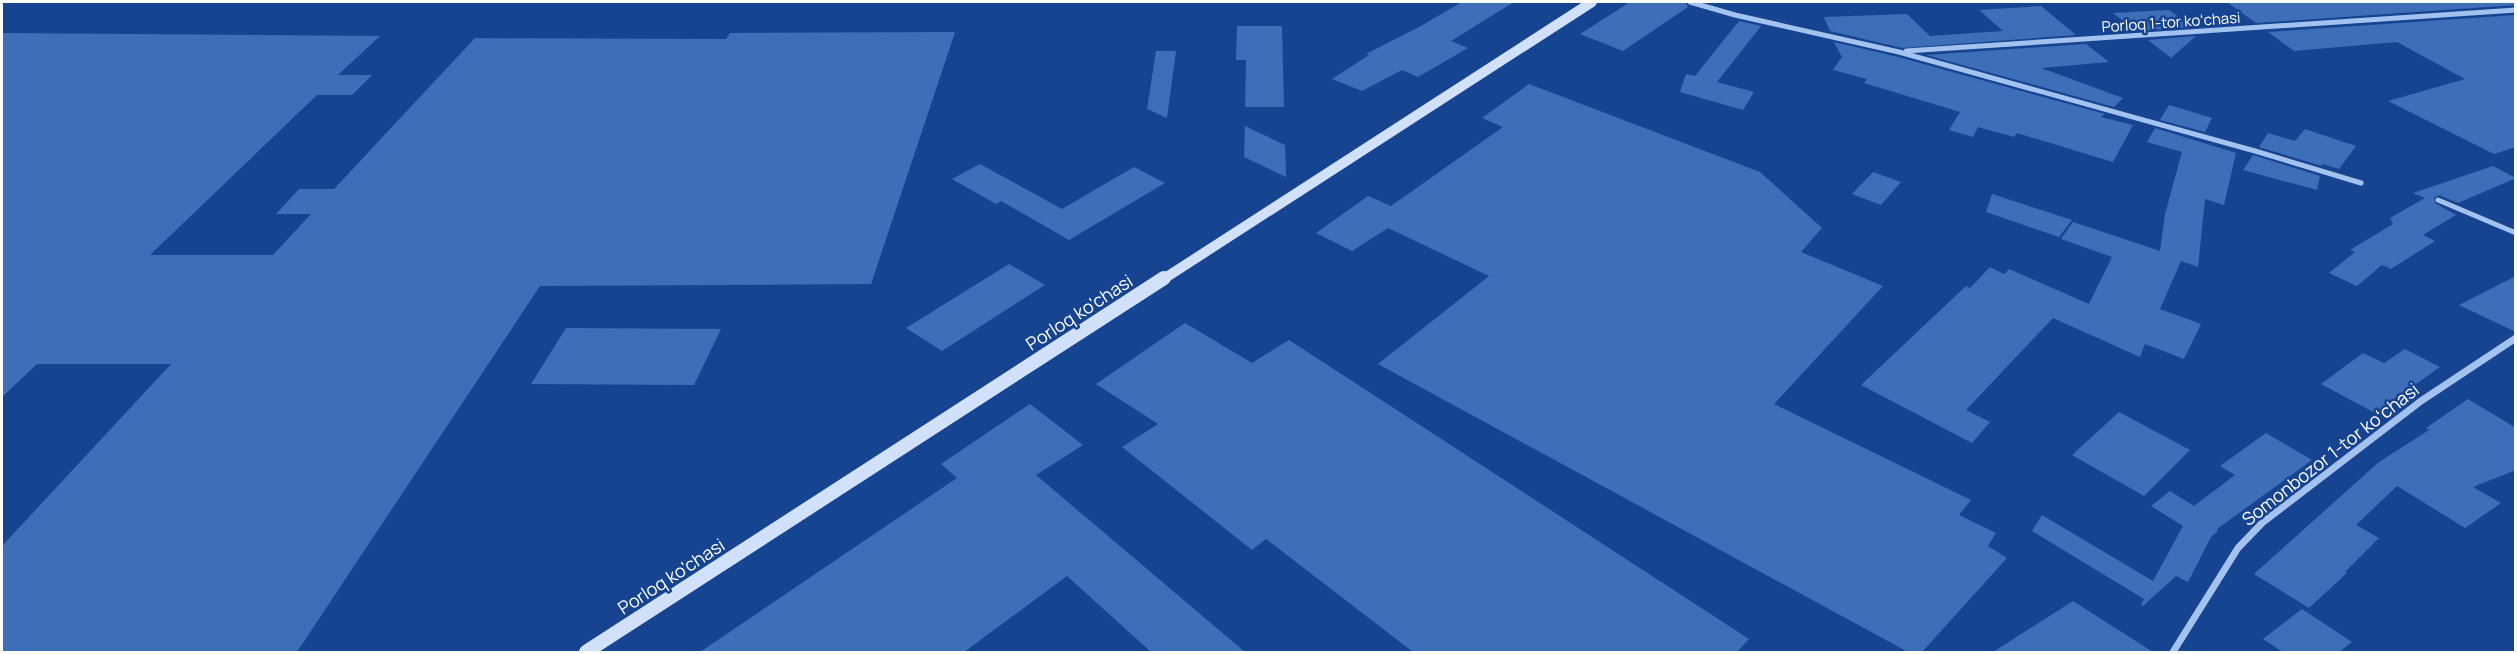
<svg xmlns="http://www.w3.org/2000/svg" width="2517" height="654" viewBox="0 0 2517 654" font-family="Manrope,sans-serif">
  <rect width="100%" height="100%" fill="#164491"/>
  <path fill="#3f6eb9" d="M1462,2H1514L1451,41L1468,48L1418,77L1402,70L1362,91L1332,79L1369,55L1366,54L1419,27Z
    M1630,2H1685L1688,7L1623,51L1580,34Z
    M2227,2H2516V5L2256,23Z
    M2041,6L2076,35L1902,48L1830,31L1824,17L1907,14L1930,36L2003,31L1979,10Z
    M2169,10L2193,27L2136,31L2113,13Z
    M2516,15V147L2494,154L2388,101L2465,79L2397,42L2294,51L2268,32Z
    M1739,21L1761,26L1717,82L1754,92L1743,110L1680,92L1686,74L1695,76Z
    M1237,26H1282L1284,107H1245L1246,60H1236Z
    M955,32L871,284L540,286L297,652H2V546L171,364H37L2,397V33L380,36L338,75H372L352,95H317L150,255H273L311,214H276L299,189H334L475,38L726,39L730,33Z
    M2196,36L2171,58L2148,40Z
    M1834,42L1898,57L2105,114L2101,117L2133,125L2113,162L2017,133L2014,137L1978,127L1973,137L1949,130L1960,112L1864,83L1867,79L1833,70L1842,57Z
    M2086,44L2109,62L2041,68L2123,98L2114,107L1926,55Z
    M1156,51H1176L1167,118L1147,109Z
    M1529,84L1760,172L1822,228L1801,252L1883,286L1774,404L1971,500L1959,515L1996,533L1988,546L2007,558L1922,652H1908L1378,364L1489,276L1388,228L1352,251L1316,233L1368,196L1391,206L1503,127L1482,118Z
    M2169,105L2212,118L2205,132L2160,120Z
    M1245,126L1285,145L1286,177L1244,157Z
    M2155,128L2236,153L2224,205L2205,199L2198,267L2181,261L2160,309L2201,324L2184,359L2145,344L2140,357L2053,318L1966,410L1990,422L1972,443L1861,385L1966,286L1970,288L1990,267L2004,274L2009,269L2089,304L2112,257L2061,239L2073,222L2160,251L2165,214L2182,152L2147,142Z
    M2305,129L2356,146L2339,169L2323,164L2322,166L2259,147L2268,133L2295,141Z
    M2253,155L2320,176L2317,190L2243,170Z
    M980,164L1062,209L1134,167L1165,183L1069,240L1001,201L996,204L952,179Z
    M2493,166L2516,178L2458,203L2439,195L2434,198L2435,203L2456,215L2423,235L2435,241L2391,269L2382,265L2357,286L2329,273L2355,252L2350,250L2393,224L2390,218L2425,198L2413,193Z
    M1873,172L1901,182L1881,205L1852,194Z
    M1992,194L2072,220L2059,237L1986,212Z
    M1009,264L1045,285L942,351L906,328Z
    M2516,276V332L2459,305Z
    M1185,323L1252,363L1289,340L1749,639L1737,652H1413L1266,539L1252,550L1122,447L1158,424L1096,384Z
    M566,328L721,329L694,385L531,384Z
    M2405,349L2440,367L2375,413L2321,384L2363,353L2384,363Z
    M2468,399L2516,428V470L2473,487L2501,503L2465,528L2397,486L2356,525L2379,538L2345,572L2347,573L2309,608L2254,574L2379,462L2429,430L2426,428Z
    M1030,404L1083,445L1036,475L1245,652H1151L1067,576L964,652H700L957,478L941,464Z
    M2119,412L2190,450L2144,496L2072,455Z
    M2266,433L2312,460L2217,529L2218,531L2211,537L2188,582L2176,576L2143,606L2141,605L2144,599L2032,531L2042,515L2153,581L2183,526L2151,506L2170,491L2194,506L2235,475L2220,466Z
    M2073,601L2153,652H1993Z
    M2302,609L2352,642L2339,652H2283L2263,639Z"/>
  <g fill="none" stroke-linecap="round" stroke-linejoin="round">
    <path stroke="#a4c2f0" stroke-width="5" d="M1690,2L1735,15L1899,52L2255,151L2361,183
      M1906,51L2516,10
      M2438,200L2516,233"/>
    <path stroke="#a4c2f0" stroke-width="7" d="M2173,652L2238,548L2262,523L2421,401L2516,338"/>
    <path stroke="#d2e1fb" stroke-width="10" d="M1162,280L1592,2"/>
    <path stroke="#d2e1fb" stroke-width="14" d="M586,652L1164,278"/>
  </g>
  <g text-anchor="middle" dominant-baseline="central" stroke-width="5" stroke-linejoin="round" paint-order="stroke">
    <g font-size="15" fill="#fff" stroke="#164491">
      <text transform="translate(2171 22) rotate(-4)">Porloq 1-tor koʻchasi</text>
    </g>
    <g font-size="18" fill="#fff" stroke="#164491">
      <text transform="translate(1079 312) rotate(-33)">Porloq ko'chasi</text>
      <text transform="translate(2330 454) rotate(-38)">Somonbozor 1-tor koʻchasi</text>
      <text transform="translate(671 576) rotate(-33)">Porloq ko'chasi</text>
    </g>
  </g>
  <rect width="2517" height="654" fill="none" stroke="#ffffff" stroke-width="6"/>
</svg>
